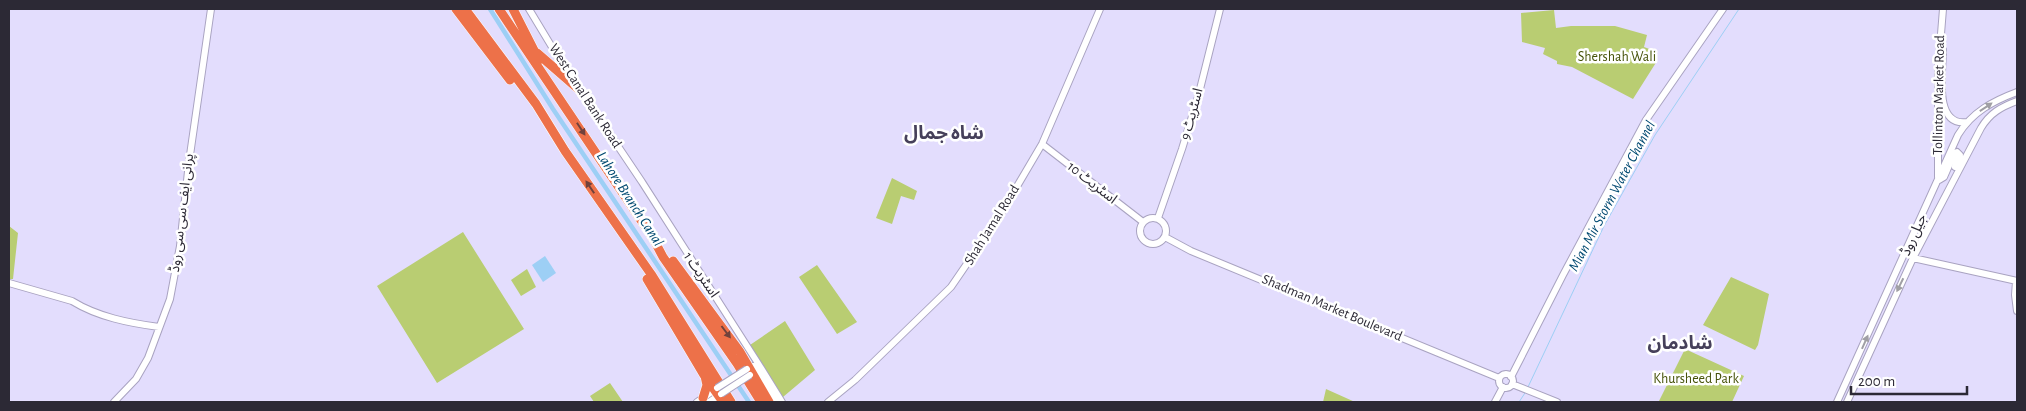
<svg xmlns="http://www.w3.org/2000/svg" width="2026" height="411" viewBox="0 0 2026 411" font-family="'Alegreya Sans','Noto Sans Arabic',sans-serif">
  <rect width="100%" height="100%" fill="#e3ddfd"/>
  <path fill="#b9cd72" d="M1554,10L1556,28L1571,26H1615L1647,35L1644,47L1655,51L1652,60L1657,61L1633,99L1572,67L1557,64V61L1543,54L1545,48L1522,42L1521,13Z
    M892,178L917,191L914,200L901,196L892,224L876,218Z
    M9,226L18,233L13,279H9Z
    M463,232L524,329L437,383L377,286Z
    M817,265L857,322L837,334L799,277Z
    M527,269L536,287L521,296L511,280Z
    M1731,277L1769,294L1758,345L1755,350L1703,325Z
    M785,321L815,370L783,397L750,345Z
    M1685,349L1744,376L1732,402H1663L1659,401Z
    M610,383L623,402H594L590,396Z
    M1326,389L1355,402H1323Z"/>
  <path fill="#9dcff5" d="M545,256L556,273L543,282L532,265Z"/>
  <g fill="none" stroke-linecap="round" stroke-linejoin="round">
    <path stroke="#9dcff5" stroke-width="1" d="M1528,387L1604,226L1655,135L1739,9
      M1519,402L1525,393"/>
    <path stroke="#9dcff5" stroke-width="4.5" d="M490,9L553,109L749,402"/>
    <defs>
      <path id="secondary" d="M529,9L558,57L642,182L761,368
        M1943,50C1943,71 1933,127 1967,122
        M1042,144L1143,222
        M1938,177V71L1943,9
        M1939,180L1944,177L1954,154L1957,152L1960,155L1955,167
        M1140 231a13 13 0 1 1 26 0a13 13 0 1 1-26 0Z
        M1158,218L1182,149L1198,97L1220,9
        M1165,237L1191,251L1499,378
        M1913,258L2017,281
        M2016,281L2015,295L2017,311
        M9,283L72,301C98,317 129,323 159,327
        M747,369L753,366L761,368L782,402
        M750,374L756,372L759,373L777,402
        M1499 381a7 7 0 1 1 14 0a7 7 0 1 1-14 0Z
        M1511,377L1563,275L1646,120L1723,9
        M1512,384L1557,402
        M114,402L136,379L148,358L170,299L180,246L189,162L211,9
        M697,402L716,389
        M709,402L721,394
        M828,402L855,380L951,287L999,217L1042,144L1100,9
        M1495,402L1503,387
        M1837,402L1958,135C1972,112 1993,101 2017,92
        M1847,402L1913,258L1981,128C1990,113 2001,107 2017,101"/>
      <path id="highway" d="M456,9L510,80
        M465,9L536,104L565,151L651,274L731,402
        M499,9L653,238L663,257L738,365L761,402
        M513,9L539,60
        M537,53L583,93
        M673,261L740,352L769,402
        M647,279L704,375L723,402
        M703,398L707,385L705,376"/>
    </defs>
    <use href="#secondary" stroke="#a9a3c1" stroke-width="8"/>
    <use href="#highway" stroke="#fff" stroke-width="10"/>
    <use href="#secondary" stroke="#fff" stroke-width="6"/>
    <use href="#highway" stroke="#ed7149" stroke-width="9"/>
    <defs>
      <path id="secondary-bridge" d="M717,388L747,369
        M721,394L750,375"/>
    </defs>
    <use href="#secondary-bridge" stroke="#a9a3c1" stroke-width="8" stroke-linecap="butt"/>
    <use href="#secondary-bridge" stroke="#fff" stroke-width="6"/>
  </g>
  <defs><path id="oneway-solid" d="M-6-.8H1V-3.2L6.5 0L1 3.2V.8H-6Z" transform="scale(1.25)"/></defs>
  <g fill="#a09fa4">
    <use href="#oneway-solid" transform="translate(1986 107) rotate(-34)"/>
    <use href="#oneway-solid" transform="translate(1900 285) rotate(116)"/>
    <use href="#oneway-solid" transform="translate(1865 342) rotate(-66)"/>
  </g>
  <g fill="#70423c">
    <use href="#oneway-solid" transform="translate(581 129) rotate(57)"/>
    <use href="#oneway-solid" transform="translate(590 187) rotate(-124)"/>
    <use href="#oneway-solid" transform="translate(726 332) rotate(53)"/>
  </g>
  <g text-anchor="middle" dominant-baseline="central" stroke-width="5" stroke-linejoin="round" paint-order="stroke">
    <g font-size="14" fill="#465209" stroke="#fff">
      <text x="1617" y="57">Shershah Wali</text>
      <text x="1696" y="379">Khursheed Park</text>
    </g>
    <g font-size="14" fill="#2c2935" stroke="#fff">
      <text transform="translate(1939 95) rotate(-89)">Tollinton Market Road</text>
      <text transform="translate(585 96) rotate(57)">West Canal Bank Road</text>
      <text transform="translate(1192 114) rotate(-75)">اسٹریٹ 9</text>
      <text transform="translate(1092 183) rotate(38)">اسٹریٹ 10</text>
      <text transform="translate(182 213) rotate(-83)">پرانی ایف سی سی روڈ</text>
      <text transform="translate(992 225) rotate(-58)">Shah Jamal Road</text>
      <text transform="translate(1914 235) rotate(-66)">جیل روڈ</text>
      <text transform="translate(701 275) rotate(56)">اسٹریٹ 1</text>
      <text transform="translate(1332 308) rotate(23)">Shadman Market Boulevard</text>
    </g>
    <g font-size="15" font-style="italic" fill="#004971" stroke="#fff">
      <text transform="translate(1612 196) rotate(-62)">Mian Mir Storm Water Channel</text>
      <text transform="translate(630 199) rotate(57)">Lahore Branch Canal</text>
    </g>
    <g font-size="19" font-weight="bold" fill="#46405a" stroke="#fff">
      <text x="944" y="133">شاہ جمال</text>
      <text x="1680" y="343">شادمان</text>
    </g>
  </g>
  <rect width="2026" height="411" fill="none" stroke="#2c2935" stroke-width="20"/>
  <path d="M1851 386v8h116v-8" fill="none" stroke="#2c2935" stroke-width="2.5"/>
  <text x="1858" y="386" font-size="15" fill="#2c2935" stroke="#ffffff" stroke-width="4" paint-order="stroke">200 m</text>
</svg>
